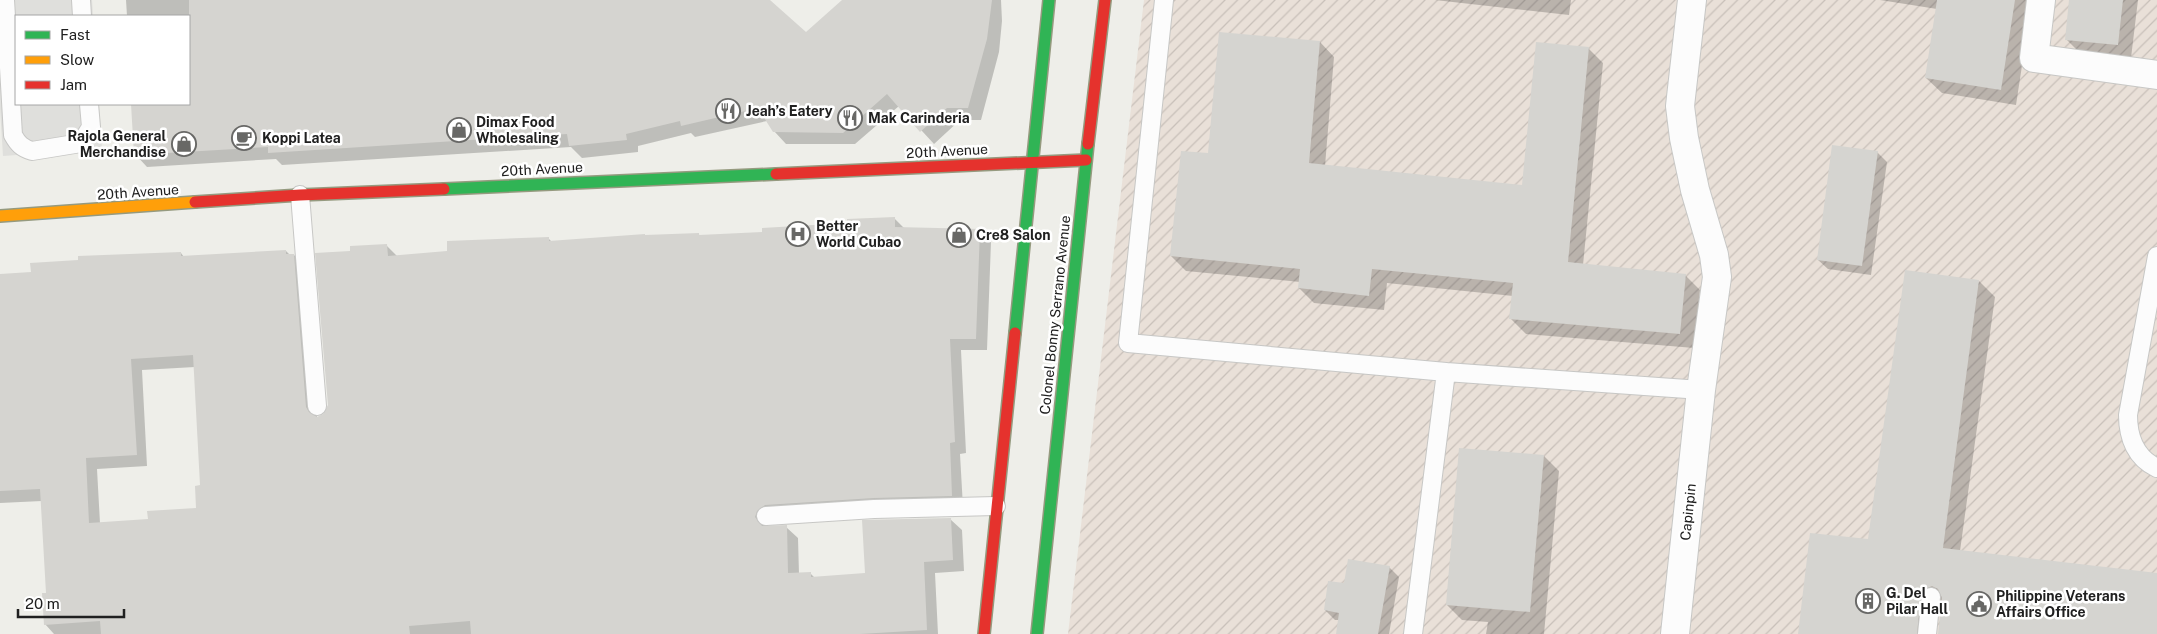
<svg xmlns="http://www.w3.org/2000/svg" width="2157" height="634" viewBox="0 0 2157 634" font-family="'Public Sans',sans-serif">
  <defs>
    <pattern id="military-furrows" width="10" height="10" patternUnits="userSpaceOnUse" patternTransform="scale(1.25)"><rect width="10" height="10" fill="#e9e0d8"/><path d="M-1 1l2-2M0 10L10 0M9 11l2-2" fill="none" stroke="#c8c0b9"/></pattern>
  </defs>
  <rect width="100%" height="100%" fill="#eeeee9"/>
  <path fill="url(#military-furrows)" d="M1144,0H2157V634H1068Z"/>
  <path fill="#dfdfdc" d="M0,0H92L93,16H16V104H99L102,149L3,156L0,108Z"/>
  <path fill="#0003" fill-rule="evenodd" d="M126,0H768L806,34L844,0H1001L1002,21L999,52L981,120H960L934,144L899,106L855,144H786L774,131L767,121L695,137L691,133L638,146V152L582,158L571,147L282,165L276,159L147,167L135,154L132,104H189V16H127Z
    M1435,0H1571L1569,15Z
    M1880,0H2032L2016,105L1942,93L1926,78L1937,9Z
    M2071,0H2138L2131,58L2080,53L2066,39Z
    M1320,42L1334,57L1325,166L1523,186L1588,48L1603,63L1583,265L1685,275L1700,290L1694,348L1526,334L1511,319L1513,296L1387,283L1384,310L1314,303L1299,288L1300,282L1186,271L1171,256L1209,155Z
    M1877,152L1887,162L1871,275L1828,269L1818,260Z
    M894,218L905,229L979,230L991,242L987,350H961L966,453L960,454L963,507L771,519L767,527H786L798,538L799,574L810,573L815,578L866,574L950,519L962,530L964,571L935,573L938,634H54L45,624L47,594L42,501L0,503V275L32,273L181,253L184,257L286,251L290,255H294L305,266L317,418L324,415L329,405L351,252L386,245L397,256L449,253L548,238L552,242L698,234L701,236L763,233ZM195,367L201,486L198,509L149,521L100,523L97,469L147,466L142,370Z
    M1979,281L1995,297L1960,551L2157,574V634H1939L1941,605L1938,606L1934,634H1800L1869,541Z
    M1544,456L1559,471L1544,634H1486L1488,622L1462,620L1447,605Z
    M1389,567L1399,577L1389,634H1337L1339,620H1335L1325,610L1345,585Z"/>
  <path fill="#d5d4d0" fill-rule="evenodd" d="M189,0H770L806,32L842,0H992L987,39L968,108H947L920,132L887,94L843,133L773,132L758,108L681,126L680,121L626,134L627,140L569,146L567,134L268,153V147L134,155L131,104H189Z
    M1937,0H2015L2001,90L1925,78Z
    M2069,0H2123L2118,45L2065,40Z
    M1219,32L1320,41L1309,163L1522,185L1536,42L1589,47L1568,262L1686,274L1680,334L1509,319L1513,283L1372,269L1369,296L1298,288L1300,269L1170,256L1181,151L1208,153Z
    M1832,145L1878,151L1862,266L1817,260Z
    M895,217V227L980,229L976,339H950L955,442L950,443L952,496L874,498L765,505L757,511L755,517L762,526L787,525L788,573L811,572V577L865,573L862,520L951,518L953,560L924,562L927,630L860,634H471L470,621L409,626L410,634H101L100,621L44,625L42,593H46L40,489L0,491V274L31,272L30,263L78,260V256L181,252V256L286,250V254H294L306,407L309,412L317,417L323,414L328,405L315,253L350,251V246L387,244L388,256L447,251V241L549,237V241L645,234V235L699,233V235L762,232V228L847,223V219ZM193,355L200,485L195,486L196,508L147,511L148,519L89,523L86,458L137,455L131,359Z
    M1905,270L1979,280L1943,548L2157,573V634H1938L1942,598L1938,589L1932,586L1923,590L1921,595L1917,634H1798L1810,533L1868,539Z
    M1459,448L1544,455L1530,612L1446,605Z
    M1348,559L1390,566L1378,634H1336L1339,613L1324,610L1328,581L1344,583Z"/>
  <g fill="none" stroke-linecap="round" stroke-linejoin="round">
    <defs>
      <path id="lane" d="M5,0L13,135C18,144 22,148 32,151L81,143L91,127L89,104
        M81,0L82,16
        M1164,0L1128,343L1446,372L1701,390
        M300,195L317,406
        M2157,256L2128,415C2128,438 2136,458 2157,468
        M766,516L874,509L996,506
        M1413,634L1446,372
        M1927,634L1931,597"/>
      <path id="street" d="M2041,0L2034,58L2157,75
        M1675,634L1701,390L1717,277L1714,255L1695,190L1684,138L1680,106L1692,0"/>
      <path id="fast" d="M444,189L776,174
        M1015,333L1049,0
        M1037,634L1088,144"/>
      <path id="slow" d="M0,216L195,202"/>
      <path id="jam" d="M1088,144L1105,0
        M776,174L1086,160
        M195,202L300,195L444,189
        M984,634L1015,333"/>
    </defs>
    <use href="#lane" stroke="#c7c7c5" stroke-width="20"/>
    <use href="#street" stroke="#c7c7c5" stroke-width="30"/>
    <use href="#fast" stroke="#959a7f" stroke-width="14"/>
    <use href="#slow" stroke="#959a7f" stroke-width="14"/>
    <use href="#jam" stroke="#959a7f" stroke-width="14"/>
    <use href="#lane" stroke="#fcfcfc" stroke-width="18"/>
    <use href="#street" stroke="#fcfcfc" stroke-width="28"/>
    <use href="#fast" stroke="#30b455" stroke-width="11"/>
    <use href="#slow" stroke="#ff9f0a" stroke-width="11"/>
    <use href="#jam" stroke="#e5322d" stroke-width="11"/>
  </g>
  <defs>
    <symbol id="restaurant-ring" viewBox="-11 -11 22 22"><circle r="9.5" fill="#fff" stroke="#686866" stroke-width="1.5"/><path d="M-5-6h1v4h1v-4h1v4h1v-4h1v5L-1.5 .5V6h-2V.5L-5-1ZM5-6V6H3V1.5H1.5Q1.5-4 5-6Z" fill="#686866"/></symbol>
    <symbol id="shop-ring" viewBox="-11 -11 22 22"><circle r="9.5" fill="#fff" stroke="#686866" stroke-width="1.5"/><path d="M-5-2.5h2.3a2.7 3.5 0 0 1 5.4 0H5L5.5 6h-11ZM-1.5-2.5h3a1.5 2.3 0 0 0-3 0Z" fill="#686866"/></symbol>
    <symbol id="cafe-ring" viewBox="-11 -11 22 22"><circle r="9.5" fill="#fff" stroke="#686866" stroke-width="1.5"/><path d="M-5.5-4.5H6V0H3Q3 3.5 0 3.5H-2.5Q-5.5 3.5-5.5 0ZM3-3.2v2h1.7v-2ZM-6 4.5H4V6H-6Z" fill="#686866"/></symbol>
    <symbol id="hospital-ring" viewBox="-11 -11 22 22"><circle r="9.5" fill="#fff" stroke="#686866" stroke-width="1.5"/><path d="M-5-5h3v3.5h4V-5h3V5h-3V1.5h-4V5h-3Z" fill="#686866"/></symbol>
    <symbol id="building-ring" viewBox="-11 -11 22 22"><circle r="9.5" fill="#fff" stroke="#686866" stroke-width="1.5"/><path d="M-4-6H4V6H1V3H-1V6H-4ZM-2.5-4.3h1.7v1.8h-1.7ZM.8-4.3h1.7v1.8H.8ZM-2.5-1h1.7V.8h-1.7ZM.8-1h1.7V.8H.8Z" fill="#686866"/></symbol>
    <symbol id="civic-ring" viewBox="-11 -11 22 22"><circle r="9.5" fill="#fff" stroke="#686866" stroke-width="1.5"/><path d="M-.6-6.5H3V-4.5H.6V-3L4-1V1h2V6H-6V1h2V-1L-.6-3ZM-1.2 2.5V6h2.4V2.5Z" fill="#686866"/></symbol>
  </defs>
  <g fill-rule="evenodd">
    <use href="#restaurant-ring" x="714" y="97" width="28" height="28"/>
    <use href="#restaurant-ring" x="836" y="104" width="28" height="28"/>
    <use href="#shop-ring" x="445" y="116" width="28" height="28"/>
    <use href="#cafe-ring" x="230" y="124" width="28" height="28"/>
    <use href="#shop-ring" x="170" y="130" width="28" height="28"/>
    <use href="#hospital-ring" x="784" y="220" width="28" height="28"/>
    <use href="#shop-ring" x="945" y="221" width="28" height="28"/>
    <use href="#building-ring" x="1854" y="587" width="28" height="28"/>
    <use href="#civic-ring" x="1965" y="590" width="28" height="28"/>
  </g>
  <g text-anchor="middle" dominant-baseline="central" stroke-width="5" stroke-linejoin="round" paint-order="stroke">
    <g font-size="14" font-weight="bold" fill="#202020" stroke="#fff" text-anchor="start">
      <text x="746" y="111">Jeah’s Eatery</text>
      <text x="868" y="118">Mak Carinderia</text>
      <text x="476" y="122">Dimax Food<tspan x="476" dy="16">Wholesaling</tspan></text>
      <text x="166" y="136" text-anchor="end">Rajola General<tspan x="166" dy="16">Merchandise</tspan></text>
      <text x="262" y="138">Koppi Latea</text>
      <text x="816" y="226">Better<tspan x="816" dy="16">World Cubao</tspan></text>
      <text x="976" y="235">Cre8 Salon</text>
      <text x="1886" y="593">G. Del<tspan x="1886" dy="16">Pilar Hall</tspan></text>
      <text x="1996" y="596">Philippine Veterans<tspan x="1996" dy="16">Affairs Office</tspan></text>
    </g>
    <g font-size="14" fill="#202020" stroke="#fff">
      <text transform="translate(947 151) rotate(-3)">20th Avenue</text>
      <text transform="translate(542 169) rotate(-3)">20th Avenue</text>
      <text transform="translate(138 192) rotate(-4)">20th Avenue</text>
      <text transform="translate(1055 315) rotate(-84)">Colonel Bonny Serrano Avenue</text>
      <text transform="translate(1688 512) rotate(-84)">Capinpin</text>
    </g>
  </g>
  <rect x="15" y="15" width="175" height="90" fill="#ffffff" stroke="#a6a6a6"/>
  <rect x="25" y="31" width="25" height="8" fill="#30b455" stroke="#a6a6a6"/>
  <text x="60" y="40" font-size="15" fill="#202020">Fast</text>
  <rect x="25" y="56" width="25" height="8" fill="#ff9f0a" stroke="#a6a6a6"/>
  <text x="60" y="65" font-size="15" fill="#202020">Slow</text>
  <rect x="25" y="81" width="25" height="8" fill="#e5322d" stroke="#a6a6a6"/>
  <text x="60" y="90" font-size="15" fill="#202020">Jam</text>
  <path d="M18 609v8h106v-8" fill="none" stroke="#202020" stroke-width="2.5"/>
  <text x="25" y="609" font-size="15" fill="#202020" stroke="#ffffff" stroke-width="4" paint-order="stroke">20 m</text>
</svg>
